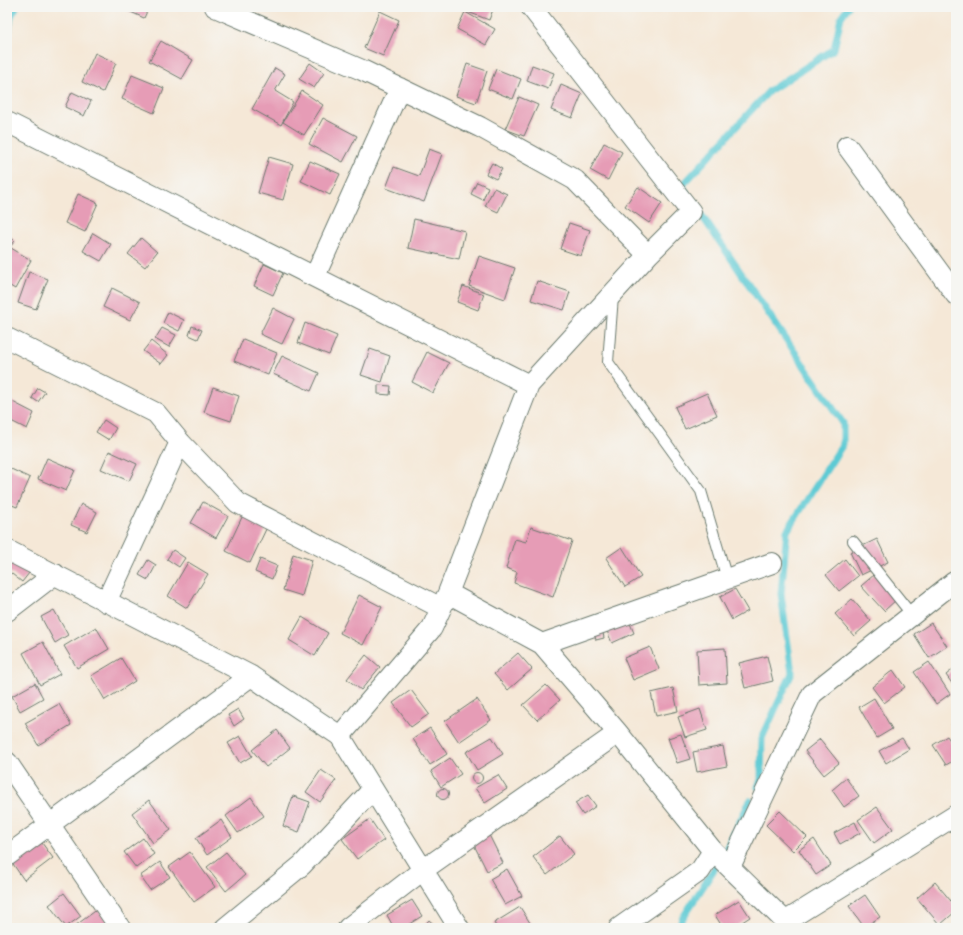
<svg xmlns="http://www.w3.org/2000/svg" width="963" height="935" viewBox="0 0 963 935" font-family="Itim,sans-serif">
  <rect width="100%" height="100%" fill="#f6f6f2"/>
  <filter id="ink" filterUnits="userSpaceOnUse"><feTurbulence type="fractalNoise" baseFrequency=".025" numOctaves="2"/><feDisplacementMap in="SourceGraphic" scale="8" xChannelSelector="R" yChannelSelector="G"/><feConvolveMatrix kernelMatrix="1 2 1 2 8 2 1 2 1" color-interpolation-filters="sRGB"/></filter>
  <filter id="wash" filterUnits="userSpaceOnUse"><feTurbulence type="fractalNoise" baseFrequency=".012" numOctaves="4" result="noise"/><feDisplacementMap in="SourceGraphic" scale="16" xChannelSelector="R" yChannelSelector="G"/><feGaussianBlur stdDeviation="0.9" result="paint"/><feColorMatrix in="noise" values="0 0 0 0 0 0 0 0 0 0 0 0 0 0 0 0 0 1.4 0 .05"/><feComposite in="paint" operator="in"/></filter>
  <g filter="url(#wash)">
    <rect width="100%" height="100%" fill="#f5e8d7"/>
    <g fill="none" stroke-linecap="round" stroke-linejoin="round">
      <path stroke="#5dcad4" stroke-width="7" d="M7,43L11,16L16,7
        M686,192L682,186L769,91L834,49L841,17L848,7
        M696,207L843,423V444L787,531L781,594L792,673L762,738L761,780L758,787
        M679,928L682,919L722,857L750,801"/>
    </g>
    <g id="blocks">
      <path fill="#e69cb6" d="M125,7H149L144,18L124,9Z
        M460,7H494L489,20L460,9Z
        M380,11L399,20L383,56L364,48Z
        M465,12L495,29L486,45L457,29Z
        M161,41L193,60L182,79L149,61Z
        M95,53L116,63L103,92L82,82Z
        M310,63L324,73L314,88L299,79Z
        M467,64L487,71L476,103L456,96Z
        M532,65L554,73L548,89L527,81Z
        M275,68L285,74L275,91L293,102L281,125L252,109Z
        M496,69L521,79L513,99L488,89Z
        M132,75L164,88L154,113L122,99Z
        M561,85L582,94L572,118L551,110Z
        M302,91L323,105L304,135L283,122Z
        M72,92L91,101L84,116L65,107Z
        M519,97L538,105L524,136L505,129Z
        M323,118L357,136L343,162L309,144Z
        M604,143L622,152L608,180L590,170Z
        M429,149L442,154L424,202L386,188L394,167L419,176Z
        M269,157L293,164L283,200L258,193Z
        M310,161L340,174L330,195L301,181Z
        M492,163L502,169L496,179L486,174Z
        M477,182L488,187L483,200L471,194Z
        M638,187L662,203L649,223L625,206Z
        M494,188L507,194L498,212L485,206Z
        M78,194L98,203L85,232L65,223Z
        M414,219L465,231L459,259L408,248Z
        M569,223L590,230L581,256L560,249Z
        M93,233L111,244L101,261L83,251Z
        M7,234L15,241L8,249L7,248Z
        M141,238L157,252L145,267L128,254Z
        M11,248L31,260L15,289L7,284V254Z
        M479,256L515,268L505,299L469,286Z
        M264,264L283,273L273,295L254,286Z
        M29,272L48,279L36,309L18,303Z
        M537,281L570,292L564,310L531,300Z
        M463,286L484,294L478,310L457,302Z
        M112,288L140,302L130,320L103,307Z
        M273,308L294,319L282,344L260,334Z
        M168,312L184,320L179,331L163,323Z
        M305,323L337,336L329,355L298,343Z
        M192,326L202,330L198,339L189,335Z
        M162,328L176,335L169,347L155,339Z
        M243,339L277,353L268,375L234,361Z
        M151,341L168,355L161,364L143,351Z
        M370,349L390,356L382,382L361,375Z
        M427,352L449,363L433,393L412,382Z
        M282,356L319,373L311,391L273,374Z
        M378,385L391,386L390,395L378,394Z
        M213,387L239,396L231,421L204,412Z
        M38,388L45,392L38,402L32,398Z
        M707,393L717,415L685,429L675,407Z
        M7,399L34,413L27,429L7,419Z
        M104,420L116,428L109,440L96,432Z
        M109,451L137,464L129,481L101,469Z
        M47,458L75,470L66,491L38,479Z
        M9,468L30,478L17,507L7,503V474Z
        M203,502L228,516L216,538L191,523Z
        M81,504L97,512L87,532L71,525Z
        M243,515L267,527L250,563L226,551Z
        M531,527L572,541L553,597L514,583L517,572L506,568L515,539L526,542Z
        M877,539L888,562L861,575L850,552Z
        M622,547L641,577L625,587L606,558Z
        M173,550L185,558L179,567L167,559Z
        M293,554L312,560L302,596L283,590Z
        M16,556L33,568L22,582L7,570V567Z
        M260,559L277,566L272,579L255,572Z
        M845,559L858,576L839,591L826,575Z
        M148,560L156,565L148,580L139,575Z
        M188,562L208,574L187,608L168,596Z
        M875,574L897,599L884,611L861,586Z
        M735,589L748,611L732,620L720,597Z
        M359,595L382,607L363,645L340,633Z
        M852,599L871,621L854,636L835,614Z
        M54,610L68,635L55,643L41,617Z
        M302,617L328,633L315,656L289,640Z
        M629,621L634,633L612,643L607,631Z
        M931,623L947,646L929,658L914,634Z
        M96,627L109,649L77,668L64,646Z
        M602,628L604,638L596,640L593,630Z
        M43,642L60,674L40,685L23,653Z
        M650,647L659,669L633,680L624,658Z
        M725,648L727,683L699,685L697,650Z
        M518,653L532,669L508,690L494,674Z
        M366,655L380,667L361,690L347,679Z
        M767,656L773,681L745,688L739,663Z
        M121,658L135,681L105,700L91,676Z
        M929,662L950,694L936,704L914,672Z
        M956,667V689L946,675Z
        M893,670L905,687L884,703L872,687Z
        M35,683L43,698L20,711L12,696Z
        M546,685L560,700L537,720L523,705Z
        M673,688L678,711L656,716L651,693Z
        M411,690L429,714L411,727L393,703Z
        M874,698L892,729L877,738L859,707Z
        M477,699L491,720L459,742L445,721Z
        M59,704L71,725L38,745L25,723Z
        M238,709L244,719L234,726L228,715Z
        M700,709L707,730L685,737L678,717Z
        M956,720V732L951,724Z
        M430,728L447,754L430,765L413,739Z
        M277,730L290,748L266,767L252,750Z
        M681,734L690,759L677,763L668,738Z
        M240,736L252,756L240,763L228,743Z
        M947,736L956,749V759L946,765L933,745Z
        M492,737L503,754L477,770L466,752Z
        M902,738L909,749L886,763L879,751Z
        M820,739L839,763L824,775L805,751Z
        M723,746L727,766L697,772L693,752Z
        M450,758L461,774L441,787L431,771Z
        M321,770L336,780L320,802L306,792Z
        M471.5 778a5.5 5.5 0 1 1 11 0a5.5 5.5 0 1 1-11 0Z
        M498,775L507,789L485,803L475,788Z
        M846,778L859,796L844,807L832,790Z
        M437.5 794a5.5 5.5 0 1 1 11 0a5.5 5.5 0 1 1-11 0Z
        M588,795L596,806L583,815L575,803Z
        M293,796L310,802L299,832L283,826Z
        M251,797L264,816L238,833L226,816Z
        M149,800L171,830L153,843L132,813Z
        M877,807L893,829L874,843L858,820Z
        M780,811L807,837L793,851L766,825Z
        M370,819L384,840L357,859L342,839Z
        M221,820L232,837L207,855L196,838Z
        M855,822L860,833L840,844L834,833Z
        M488,833L503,863L487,871L472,841Z
        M560,836L574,854L547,875L533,857Z
        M143,838L154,854L136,868L124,852Z
        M814,839L831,865L816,875L799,850Z
        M42,843L53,858L24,880L13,864Z
        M190,852L215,887L194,902L169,867Z
        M226,852L245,875L226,891L207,867Z
        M160,862L170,877L150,890L140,876Z
        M507,869L522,896L505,905L490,879Z
        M935,882L956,907V911L940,925L917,898Z
        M64,893L81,916L66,927L49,905Z
        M865,895L880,917L864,927L849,906Z
        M412,900L422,916L403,928H394L387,915Z
        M739,900L750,917L733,928H723L715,915Z
        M520,907L532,926L528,928H497L494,923Z
        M98,909L112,928H72Z
        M429,920L438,928H422Z"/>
    </g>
  </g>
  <g filter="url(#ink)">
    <use href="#blocks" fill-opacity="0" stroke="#6a796d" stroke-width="1"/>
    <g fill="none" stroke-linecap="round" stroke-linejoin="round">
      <defs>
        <path id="service" d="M613,296L608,362L701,491L727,579
          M853,541L912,615"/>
        <path id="minor" d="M215,7L362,70L480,127L575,180L648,255
          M7,122L529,385
          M847,146L956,295
          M315,276L400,88
          M7,338L156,413L180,442L238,503L441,608
          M7,550L251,676L340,736L459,928
          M448,593L542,644L618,733L713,851L792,928
          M106,602L180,442
          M7,611L55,574
          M542,644L772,563
          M340,736L432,628L448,593L529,385L648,255L691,212L531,7
          M7,762L120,928
          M7,856L251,676
          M730,867L812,694L954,582
          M786,921L956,815
          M225,928L302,865L373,789
          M348,928L423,870L618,733
          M619,928L700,871L713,851"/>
      </defs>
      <use href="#service" stroke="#6a796d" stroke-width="12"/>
      <use href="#minor" stroke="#6a796d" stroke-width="22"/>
      <use href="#service" stroke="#fff" stroke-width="10"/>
      <use href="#minor" stroke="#fff" stroke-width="20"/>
    </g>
  </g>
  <rect width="963" height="935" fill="none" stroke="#f6f6f2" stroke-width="24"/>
</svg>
